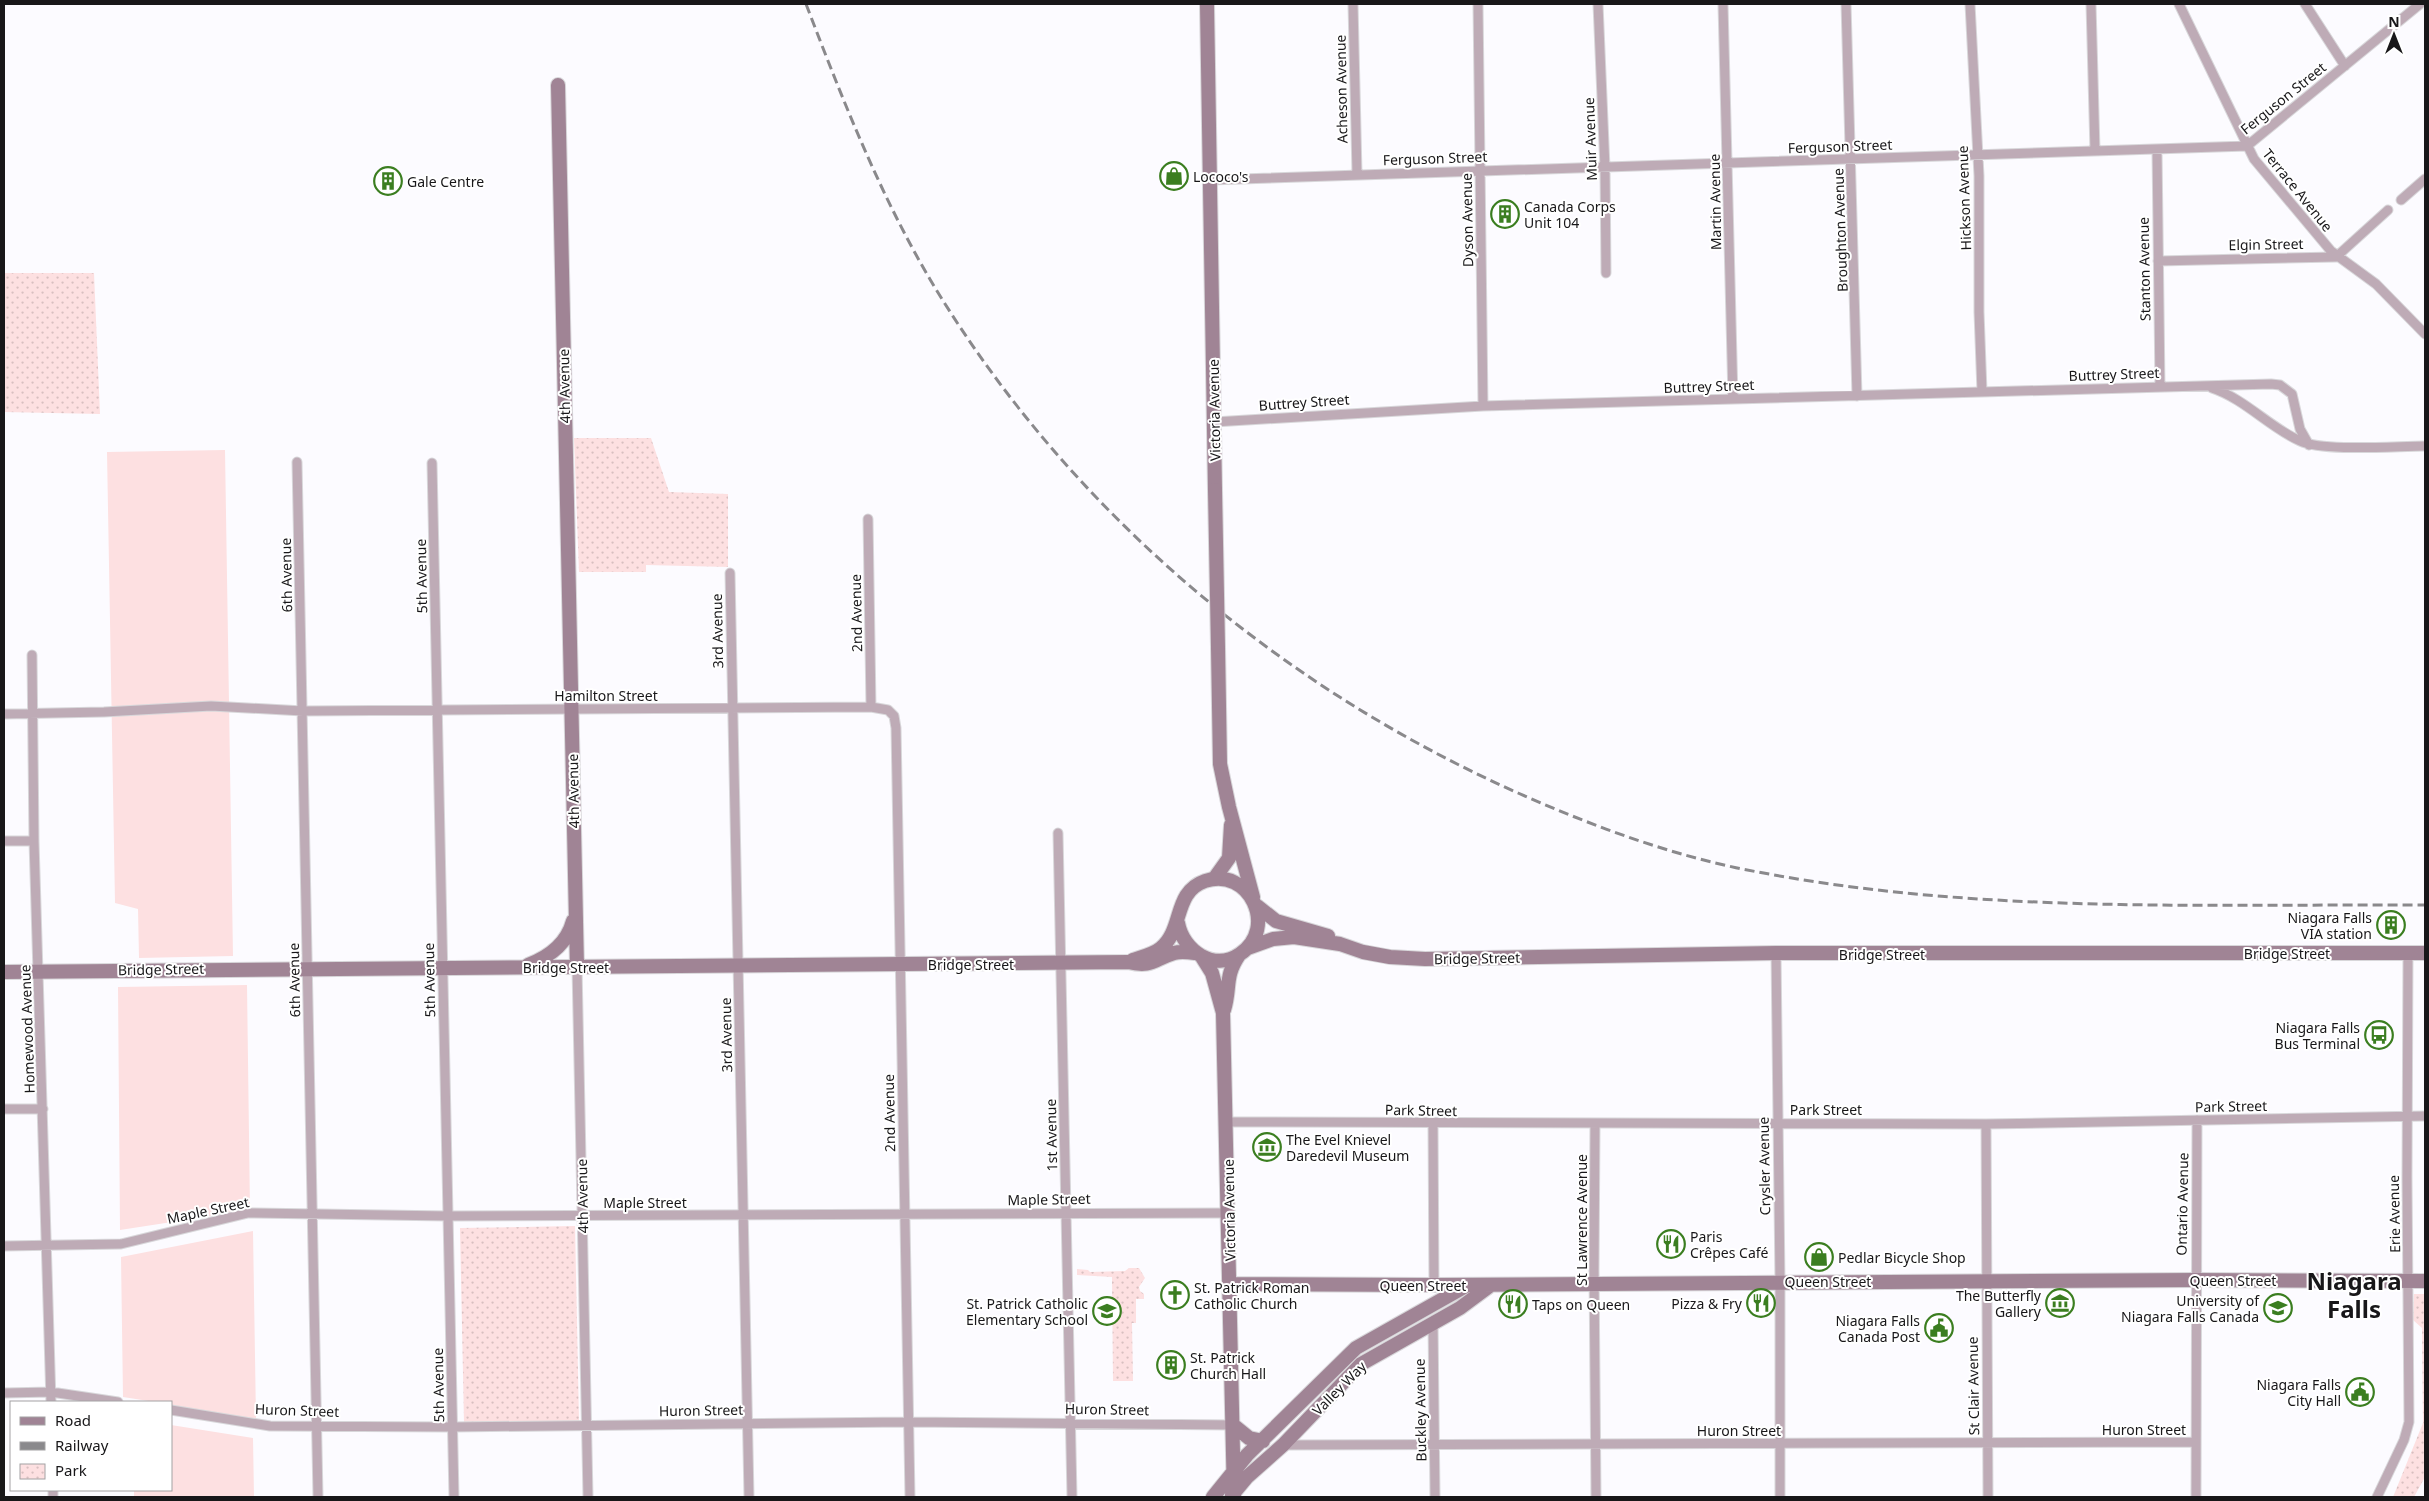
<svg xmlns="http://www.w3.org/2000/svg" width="2429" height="1501" viewBox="0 0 2429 1501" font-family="'Noto Sans',sans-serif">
  <defs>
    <pattern id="park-dots" width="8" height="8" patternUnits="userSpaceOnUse" patternTransform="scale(1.25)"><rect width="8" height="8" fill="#fde0e1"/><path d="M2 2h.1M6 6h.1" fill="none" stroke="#d8bfc0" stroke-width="1.8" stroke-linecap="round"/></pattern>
  </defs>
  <rect width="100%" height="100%" fill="#fcfbff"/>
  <path fill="#fde0e1" d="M225,450L233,956L139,958L138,909L115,903L107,452Z
    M247,985L250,1210L120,1230L118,987Z
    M253,1231L256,1419L171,1405V1402H155L123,1397L121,1257Z
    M171,1425L253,1438L254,1497H134V1490H171Z"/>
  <path fill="url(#park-dots)" d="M4,273H94L100,414L4,412Z
    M574,438H651L669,492L728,494V567L646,565V572H579Z
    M575,1226L579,1421L464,1423L460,1228Z
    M1129,1268H1139L1145,1278L1139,1287L1140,1291L1144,1294V1299H1136V1323H1132L1133,1381H1113L1112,1277L1077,1275V1269L1088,1270L1090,1272L1125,1271Z
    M2414,1294H2425V1477L2414,1497H2393L2423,1423L2422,1328L2413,1320Z"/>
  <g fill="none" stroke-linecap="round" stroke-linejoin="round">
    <defs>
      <path id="street" d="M1353,4L1357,174
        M1478,4L1483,406
        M1598,4L1605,168L1606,273
        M1723,4L1733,399
        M1846,4L1857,396
        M1970,4L1979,176V312L1982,392
        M2091,4L2095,151
        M2179,4L2254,159L2331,251L2376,284L2425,334
        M2305,4L2345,66
        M2157,150L2160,387
        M1209,180L2247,146L2420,4
        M2401,200L2425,179
        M2158,261L2336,257L2388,210
        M2212,388C2245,399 2269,427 2300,441C2324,452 2396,446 2425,446
        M1214,422L1483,406L2271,384L2280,385L2292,394L2300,429L2309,445
        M297,462L318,1497
        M432,463L454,1497
        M868,519L871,707
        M730,573L749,1497
        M32,655L34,841L51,1402
        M4,714L104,712L211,706L303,711L871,707L888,710L894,716L896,728L910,1497
        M1058,833L1072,1497
        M4,841H34
        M1776,953L1780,1282V1497
        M577,967L588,1497
        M4,1109H43
        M1227,1122L1986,1124L2425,1116
        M1433,1123L1434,1285
        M1595,1124L1594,1270L1596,1497
        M1986,1124L1988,1497
        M4,1246L121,1244L248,1213L448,1216L1229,1213
        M1433,1323L1435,1497
        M4,1393L51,1392L118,1402
        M171,1410L270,1426L452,1427L907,1422L1233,1425
        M1283,1445L2195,1442
        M53,1490V1497
        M2196,1497L2197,1120
        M2377,1497L2404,1440L2409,1422L2407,1178L2408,953"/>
      <path id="secondary" d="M1207,4L1215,490
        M558,85L577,967
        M1218,647L1220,764L1229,807L1253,897
        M1214,879L1229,858L1231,825
        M1257,906L1276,921L1328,936
        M1248,948L1273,939L1294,937L1340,944L1363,952L1390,957L1425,959L1776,953H2425
        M1202,957L1212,973L1223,1013L1234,1497
        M1133,960C1142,957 1154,954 1161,948C1184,929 1173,892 1205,881C1249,866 1279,928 1240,954C1214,972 1183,951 1178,923
        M528,965C549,957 567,944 573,921
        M4,972L1128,962C1152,968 1154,959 1174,953C1181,951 1188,952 1195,953
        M1224,1010C1231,987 1224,977 1239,955
        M1230,1284L1434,1285L2195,1280L2425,1281
        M1233,1425L1249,1438L1263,1441
        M1232,1495L1247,1477L1283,1445L1361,1364L1460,1308L1491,1285
        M1213,1497L1247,1455L1356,1348L1466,1286"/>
    </defs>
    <use href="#street" stroke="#d8d7da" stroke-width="11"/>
    <use href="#secondary" stroke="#d8d7da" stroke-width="16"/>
    <use href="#street" stroke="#beabb6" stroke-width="9"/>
    <use href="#secondary" stroke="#a08495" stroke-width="14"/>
    <path stroke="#8a898c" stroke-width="3" stroke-dasharray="10 5" stroke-linecap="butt" d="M806,4C842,98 879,193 931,281C1067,508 1276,685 1518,793C1595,827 1675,857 1758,872C1978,914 2203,904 2425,905"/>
    <defs>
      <path id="secondary-bridge" d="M1215,490L1218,647"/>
    </defs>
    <use href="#secondary-bridge" stroke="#d8d7da" stroke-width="16" stroke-linecap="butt"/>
    <use href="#secondary-bridge" stroke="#a08495" stroke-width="14"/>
  </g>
  <defs>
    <symbol id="shop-ring" viewBox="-11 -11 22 22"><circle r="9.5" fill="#fff" stroke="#3b7e20" stroke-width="1.5"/><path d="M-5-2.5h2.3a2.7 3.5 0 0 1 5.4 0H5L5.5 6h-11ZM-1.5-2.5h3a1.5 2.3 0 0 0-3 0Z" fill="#3b7e20"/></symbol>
    <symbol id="building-ring" viewBox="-11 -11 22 22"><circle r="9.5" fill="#fff" stroke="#3b7e20" stroke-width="1.5"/><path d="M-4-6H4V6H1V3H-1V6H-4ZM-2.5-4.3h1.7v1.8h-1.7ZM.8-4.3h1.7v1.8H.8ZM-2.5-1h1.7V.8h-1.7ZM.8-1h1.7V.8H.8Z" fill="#3b7e20"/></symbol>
    <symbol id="bus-ring" viewBox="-11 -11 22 22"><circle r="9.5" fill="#fff" stroke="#3b7e20" stroke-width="1.5"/><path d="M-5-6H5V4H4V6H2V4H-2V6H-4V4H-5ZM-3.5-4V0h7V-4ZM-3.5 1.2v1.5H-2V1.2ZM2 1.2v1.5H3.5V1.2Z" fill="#3b7e20"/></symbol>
    <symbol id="museum-ring" viewBox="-11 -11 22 22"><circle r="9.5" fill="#fff" stroke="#3b7e20" stroke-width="1.5"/><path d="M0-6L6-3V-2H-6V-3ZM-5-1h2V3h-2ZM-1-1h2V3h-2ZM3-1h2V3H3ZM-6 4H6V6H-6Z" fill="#3b7e20"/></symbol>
    <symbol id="restaurant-ring" viewBox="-11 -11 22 22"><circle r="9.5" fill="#fff" stroke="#3b7e20" stroke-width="1.5"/><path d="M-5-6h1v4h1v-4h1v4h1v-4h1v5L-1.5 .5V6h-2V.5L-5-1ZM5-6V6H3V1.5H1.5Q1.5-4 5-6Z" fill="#3b7e20"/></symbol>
    <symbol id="church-ring" viewBox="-11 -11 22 22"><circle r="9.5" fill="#fff" stroke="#3b7e20" stroke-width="1.5"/><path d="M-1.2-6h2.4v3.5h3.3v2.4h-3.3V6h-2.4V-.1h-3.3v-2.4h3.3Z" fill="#3b7e20"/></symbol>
    <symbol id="university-ring" viewBox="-11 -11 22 22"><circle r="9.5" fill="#fff" stroke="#3b7e20" stroke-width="1.5"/><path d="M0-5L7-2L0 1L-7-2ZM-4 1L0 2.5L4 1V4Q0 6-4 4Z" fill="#3b7e20"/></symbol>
    <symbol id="school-ring" viewBox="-11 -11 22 22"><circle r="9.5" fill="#fff" stroke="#3b7e20" stroke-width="1.5"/><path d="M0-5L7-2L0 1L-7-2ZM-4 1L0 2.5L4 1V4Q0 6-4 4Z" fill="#3b7e20"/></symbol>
    <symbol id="civic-ring" viewBox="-11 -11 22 22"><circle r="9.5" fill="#fff" stroke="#3b7e20" stroke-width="1.5"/><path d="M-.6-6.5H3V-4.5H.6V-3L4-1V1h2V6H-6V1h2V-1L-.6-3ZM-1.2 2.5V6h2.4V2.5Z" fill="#3b7e20"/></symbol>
  </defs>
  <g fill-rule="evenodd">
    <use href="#shop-ring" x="1158" y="160" width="32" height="32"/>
    <use href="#building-ring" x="372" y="165" width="32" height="32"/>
    <use href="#building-ring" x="1489" y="198" width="32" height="32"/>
    <use href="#building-ring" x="2375" y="909" width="32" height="32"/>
    <use href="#bus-ring" x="2363" y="1019" width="32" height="32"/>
    <use href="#museum-ring" x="1251" y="1131" width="32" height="32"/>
    <use href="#restaurant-ring" x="1655" y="1228" width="32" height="32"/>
    <use href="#shop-ring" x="1803" y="1241" width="32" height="32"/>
    <use href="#church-ring" x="1159" y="1279" width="32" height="32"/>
    <use href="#restaurant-ring" x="1745" y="1287" width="32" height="32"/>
    <use href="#museum-ring" x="2044" y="1287" width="32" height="32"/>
    <use href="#restaurant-ring" x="1497" y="1288" width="32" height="32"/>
    <use href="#university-ring" x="2262" y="1292" width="32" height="32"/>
    <use href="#school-ring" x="1091" y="1295" width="32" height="32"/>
    <use href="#civic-ring" x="1923" y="1312" width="32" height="32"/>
    <use href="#building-ring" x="1155" y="1349" width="32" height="32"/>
    <use href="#civic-ring" x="2344" y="1376" width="32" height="32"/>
  </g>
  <g text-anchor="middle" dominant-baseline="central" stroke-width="4" stroke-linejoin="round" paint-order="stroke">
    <g font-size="14" fill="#181719" stroke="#fff">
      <text transform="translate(1341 89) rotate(-91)">Acheson Avenue</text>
      <text transform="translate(2283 98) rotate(-39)">Ferguson Street</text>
      <text transform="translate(1590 139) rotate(-92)">Muir Avenue</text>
      <text transform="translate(1840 146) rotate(-2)">Ferguson Street</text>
      <text transform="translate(1435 158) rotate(-2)">Ferguson Street</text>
      <text transform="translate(2298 190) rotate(51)">Terrace Avenue</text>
      <text transform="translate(1964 198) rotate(-92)">Hickson Avenue</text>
      <text transform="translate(1715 202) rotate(-91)">Martin Avenue</text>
      <text transform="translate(1467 220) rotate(-91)">Dyson Avenue</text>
      <text transform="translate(1840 230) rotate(-92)">Broughton Avenue</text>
      <text transform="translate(2266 244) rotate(-1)">Elgin Street</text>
      <text transform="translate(2144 269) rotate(-91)">Stanton Avenue</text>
      <text transform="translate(2114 374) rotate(-2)">Buttrey Street</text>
      <text transform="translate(564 386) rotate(-91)">4th Avenue</text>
      <text transform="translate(1709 386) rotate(-2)">Buttrey Street</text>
      <text transform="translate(1304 402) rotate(-4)">Buttrey Street</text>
      <text transform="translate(1214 410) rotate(-91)">Victoria Avenue</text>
      <text transform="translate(286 575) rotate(-91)">6th Avenue</text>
      <text transform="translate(421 576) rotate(-91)">5th Avenue</text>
      <text transform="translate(856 613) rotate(-91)">2nd Avenue</text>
      <text transform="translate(717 631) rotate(-91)">3rd Avenue</text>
      <text x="606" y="695">Hamilton Street</text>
      <text transform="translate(573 791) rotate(-91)">4th Avenue</text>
      <text x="2287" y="953">Bridge Street</text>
      <text x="1882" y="954">Bridge Street</text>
      <text transform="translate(1477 958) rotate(-1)">Bridge Street</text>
      <text x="971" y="964">Bridge Street</text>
      <text x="566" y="967">Bridge Street</text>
      <text transform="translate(161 969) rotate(-1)">Bridge Street</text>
      <text transform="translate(294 980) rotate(-91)">6th Avenue</text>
      <text transform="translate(429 980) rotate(-91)">5th Avenue</text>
      <text transform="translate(27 1029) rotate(-92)">Homewood Avenue</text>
      <text transform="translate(726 1035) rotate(-91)">3rd Avenue</text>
      <text transform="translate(2231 1106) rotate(-1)">Park Street</text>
      <text x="1826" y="1109">Park Street</text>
      <text transform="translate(1421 1110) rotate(1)">Park Street</text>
      <text transform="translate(889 1113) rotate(-91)">2nd Avenue</text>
      <text transform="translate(1051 1135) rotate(-91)">1st Avenue</text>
      <text transform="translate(1764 1166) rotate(-91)">Crysler Avenue</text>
      <text transform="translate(582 1196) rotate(-91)">4th Avenue</text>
      <text transform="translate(1049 1199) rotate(-1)">Maple Street</text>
      <text x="645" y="1202">Maple Street</text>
      <text transform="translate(2182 1204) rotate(-89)">Ontario Avenue</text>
      <text transform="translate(208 1210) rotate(-12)">Maple Street</text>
      <text transform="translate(1229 1210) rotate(-91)">Victoria Avenue</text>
      <text transform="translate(2394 1214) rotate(-91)">Erie Avenue</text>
      <text transform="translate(1581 1220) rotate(-90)">St Lawrence Avenue</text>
      <text x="2233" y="1280">Queen Street</text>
      <text x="1828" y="1281">Queen Street</text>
      <text x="1423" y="1285">Queen Street</text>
      <text transform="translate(438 1385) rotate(-91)">5th Avenue</text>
      <text transform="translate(1973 1386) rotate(-91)">St Clair Avenue</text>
      <text transform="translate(1339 1388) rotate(-45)">Valley Way</text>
      <text transform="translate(1107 1409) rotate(1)">Huron Street</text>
      <text transform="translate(297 1410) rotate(2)">Huron Street</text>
      <text transform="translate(701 1410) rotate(-1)">Huron Street</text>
      <text transform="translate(1420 1410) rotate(-91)">Buckley Avenue</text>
      <text x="2144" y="1429">Huron Street</text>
      <text x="1739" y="1430">Huron Street</text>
    </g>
    <g font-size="14" fill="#181719" stroke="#fff" text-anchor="start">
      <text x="1193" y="176">Lococo's</text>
      <text x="407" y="181">Gale Centre</text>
      <text x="1524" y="206">Canada Corps<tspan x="1524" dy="16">Unit 104</tspan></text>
      <text x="2372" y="917" text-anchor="end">Niagara Falls<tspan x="2372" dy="16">VIA station</tspan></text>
      <text x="2360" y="1027" text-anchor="end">Niagara Falls<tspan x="2360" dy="16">Bus Terminal</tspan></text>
      <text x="1286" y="1139">The Evel Knievel<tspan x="1286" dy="16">Daredevil Museum</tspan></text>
      <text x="1690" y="1236">Paris<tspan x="1690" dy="16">Crêpes Café</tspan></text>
      <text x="1838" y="1257">Pedlar Bicycle Shop</text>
      <text x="1194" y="1287">St. Patrick Roman<tspan x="1194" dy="16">Catholic Church</tspan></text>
      <text x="2041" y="1295" text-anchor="end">The Butterfly<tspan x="2041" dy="16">Gallery</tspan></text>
      <text x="2259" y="1300" text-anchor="end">University of<tspan x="2259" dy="16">Niagara Falls Canada</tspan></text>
      <text x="1088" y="1303" text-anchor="end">St. Patrick Catholic<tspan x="1088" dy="16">Elementary School</tspan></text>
      <text x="1742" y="1303" text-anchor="end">Pizza &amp; Fry</text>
      <text x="1532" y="1304">Taps on Queen</text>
      <text x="1920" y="1320" text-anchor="end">Niagara Falls<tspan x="1920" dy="16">Canada Post</tspan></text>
      <text x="1190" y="1357">St. Patrick<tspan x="1190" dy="16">Church Hall</tspan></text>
      <text x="2341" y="1384" text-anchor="end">Niagara Falls<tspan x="2341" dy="16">City Hall</tspan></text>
    </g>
    <g font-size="24" font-weight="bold" fill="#181719" stroke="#fff">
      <text x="2354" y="1280">Niagara<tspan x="2354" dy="28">Falls</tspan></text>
    </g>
  </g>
  <rect width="2429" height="1501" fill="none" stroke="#181719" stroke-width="10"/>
  <rect x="10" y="1401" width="162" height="90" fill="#ffffff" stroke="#a3a2a3"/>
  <rect x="20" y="1417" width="25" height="8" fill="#a08495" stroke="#a3a2a3"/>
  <text x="55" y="1426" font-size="15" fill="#181719">Road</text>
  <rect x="20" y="1442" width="25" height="8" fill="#8a898c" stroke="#a3a2a3"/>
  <text x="55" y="1451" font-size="15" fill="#181719">Railway</text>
  <rect x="20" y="1464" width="25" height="15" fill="url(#park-dots)" stroke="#a3a2a3"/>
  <text x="55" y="1476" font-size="15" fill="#181719">Park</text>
  <g transform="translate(2394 35)" stroke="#ffffff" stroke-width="4" paint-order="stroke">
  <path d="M0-4L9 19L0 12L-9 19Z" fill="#181719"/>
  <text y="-8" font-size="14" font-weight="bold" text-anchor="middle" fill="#181719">N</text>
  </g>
</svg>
